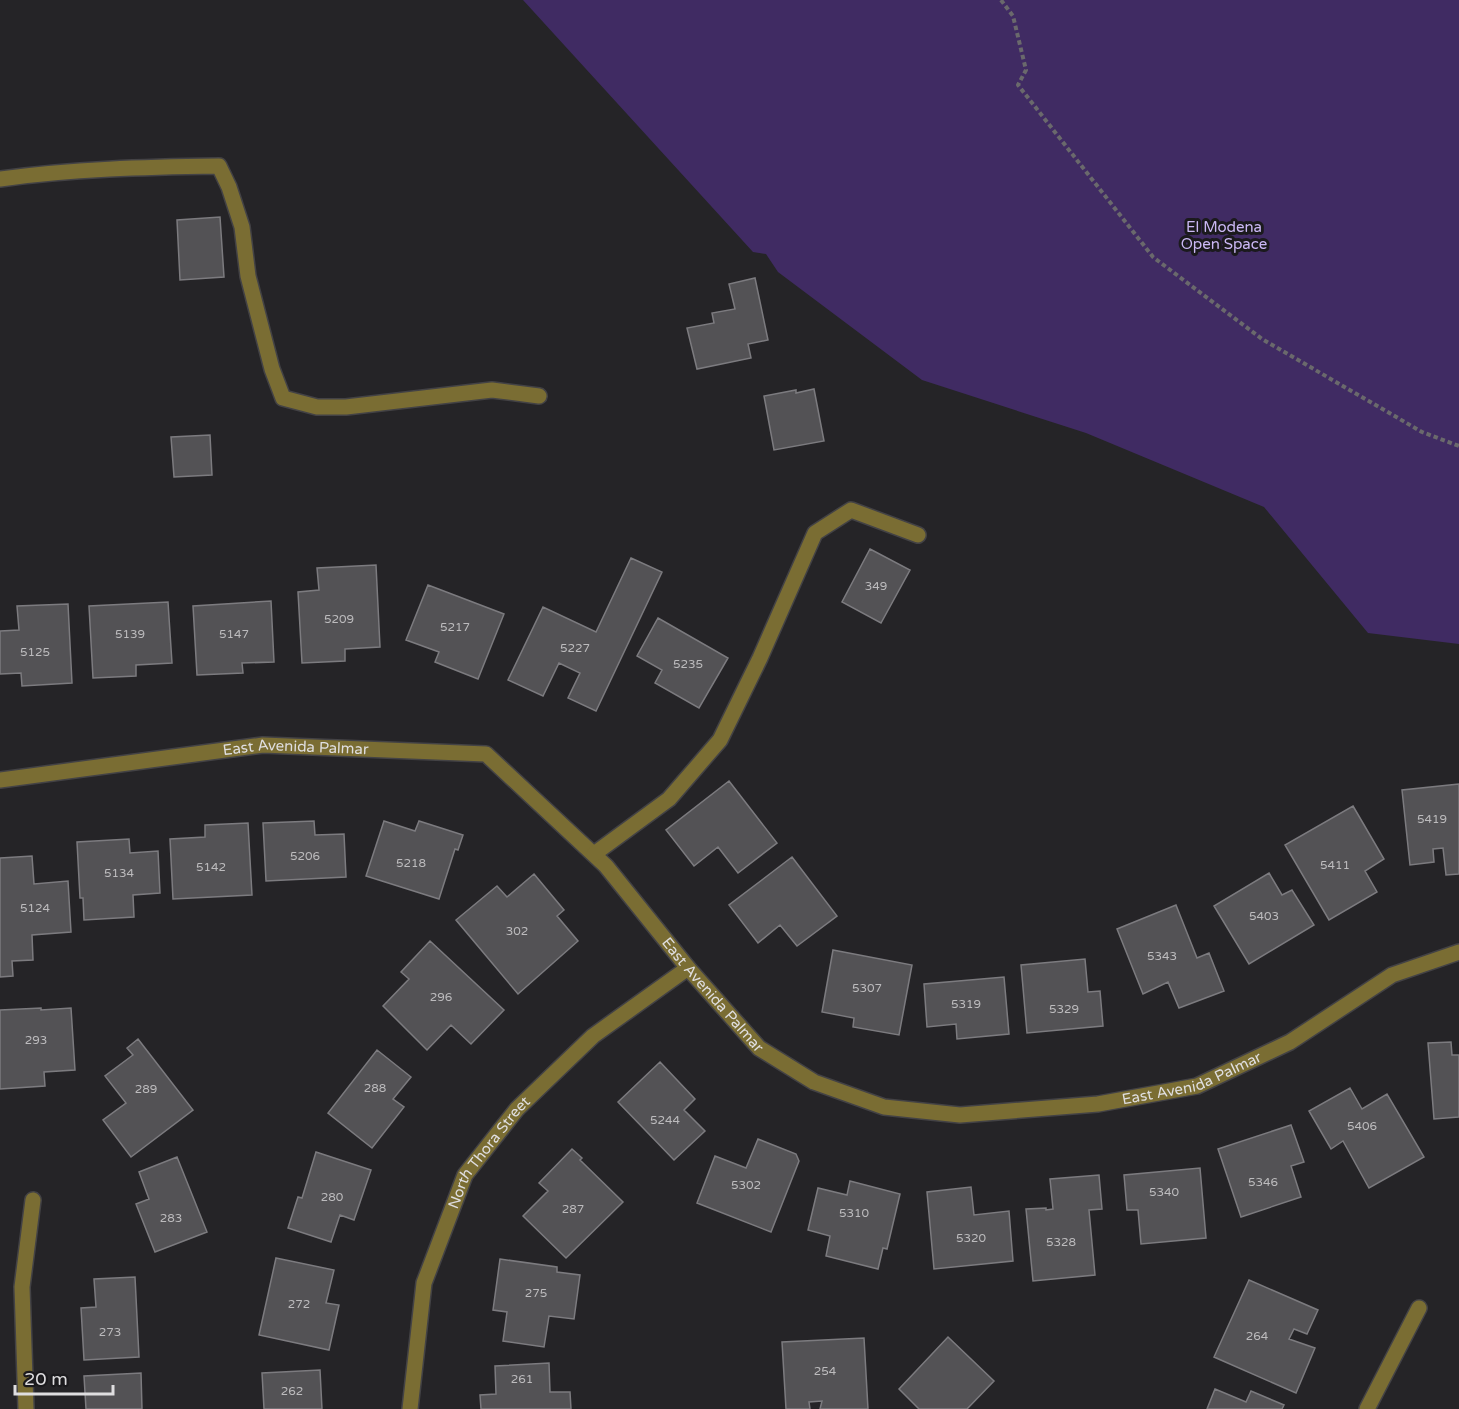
<svg xmlns="http://www.w3.org/2000/svg" width="1459" height="1409" viewBox="0 0 1459 1409" font-family="'Varela Round',sans-serif">
  <rect width="100%" height="100%" fill="#252427"/>
  <path fill="#402b63" d="M523,0H1459V644L1368,633L1264,507L1086,433L922,380L778,272L766,254L753,252Z"/>
  <path fill="#535255" stroke="#7c7b7f" stroke-width="1.5" d="M220,217L224,277L180,280L177,220Z
    M755,278L768,340L748,344L751,358L697,369L687,328L714,323L712,313L735,309L729,284Z
    M814,389L824,441L774,450L764,396L796,390V393Z
    M210,435L212,475L174,477L171,437Z
    M870,549L910,570L881,623L842,602Z
    M631,558L662,572L596,711L568,698L580,673L559,663L543,696L508,680L543,607L596,632Z
    M376,565L380,647L345,649V661L302,663L298,592L319,590L317,568Z
    M428,585L504,614L478,679L435,662L439,652L406,640Z
    M271,601L274,662L242,663L243,673L197,675L193,606Z
    M168,602L172,663L136,665V676L93,678L89,606Z
    M68,604L72,683L22,686L21,673L0,674V631L19,630L17,606Z
    M658,618L728,658L699,708L655,683L662,670L637,656Z
    M729,781L777,843L738,873L718,847L694,866L666,830Z
    M1459,784V874L1446,875L1443,848L1433,849L1434,862L1410,865L1402,790Z
    M1353,806L1384,859L1365,871L1377,892L1329,920L1285,845Z
    M314,821L315,835L344,834L346,877L266,881L263,823Z
    M384,821L415,831L419,821L463,835L458,850L455,849L439,899L366,876Z
    M248,823L252,895L173,899L170,839L205,837V825Z
    M129,839L130,853L158,851L160,893L133,895L134,917L84,920L83,898H80L77,842Z
    M32,856L34,884L68,881L71,932L32,935L33,960L12,961L13,976L0,977V858Z
    M792,857L837,916L797,946L780,925L758,943L729,905Z
    M1269,873L1282,895L1292,890L1314,925L1249,964L1214,906Z
    M534,874L564,910L557,916L578,941L518,994L456,920L497,886L507,897Z
    M1176,905L1197,958L1209,953L1224,991L1179,1008L1168,982L1143,994L1117,929Z
    M430,941L504,1010L471,1044L451,1025L427,1050L383,1006L409,979L401,972Z
    M833,950L912,965L899,1035L853,1027L854,1018L822,1012Z
    M1085,959L1088,992L1100,991L1103,1026L1027,1033L1021,965Z
    M1004,977L1009,1034L957,1039L956,1024L927,1027L924,984Z
    M41,1008V1010L71,1008L75,1070L44,1072L45,1086L0,1089V1010Z
    M138,1039L193,1110L131,1157L103,1120L126,1103L105,1076L133,1055L127,1048Z
    M1451,1042L1452,1055H1459V1117L1434,1119L1428,1043Z
    M377,1050L411,1077L393,1099L404,1107L372,1148L328,1113Z
    M660,1062L695,1099L684,1110L705,1131L674,1160L618,1102Z
    M1350,1088L1362,1109L1387,1094L1424,1157L1369,1188L1343,1141L1331,1149L1309,1111Z
    M1291,1125L1304,1162L1291,1166L1301,1197L1241,1217L1218,1149Z
    M758,1139L796,1154L799,1161L771,1232L697,1203L715,1156L746,1168Z
    M572,1149L582,1158L580,1160L623,1202L566,1258L523,1216L548,1191L539,1183Z
    M316,1152L371,1170L354,1220L340,1215L331,1242L288,1228L298,1197L302,1198Z
    M177,1157L207,1232L155,1252L136,1204L149,1199L139,1172Z
    M1200,1168L1206,1238L1141,1244L1138,1210H1127L1124,1175Z
    M1099,1175L1102,1209L1089,1210L1095,1275L1033,1281L1026,1209L1046,1208V1210L1053,1209L1050,1179Z
    M850,1181L900,1194L887,1249L883,1248L878,1269L826,1256L830,1236L808,1230L818,1188L847,1195Z
    M971,1187L974,1215L1009,1211L1013,1261L934,1269L927,1192Z
    M276,1258L334,1270L326,1303L339,1305L329,1350L259,1335Z
    M500,1259L557,1267V1272L580,1275L574,1319L549,1316L544,1347L503,1341L507,1312L493,1310Z
    M135,1277L139,1357L84,1360L81,1308L96,1307L94,1279Z
    M1249,1280L1318,1310L1307,1334L1294,1329L1289,1339L1315,1348L1296,1393L1214,1357Z
    M948,1337L994,1381L967,1409H919L899,1389Z
    M864,1338L868,1409H820L822,1401L809,1402L810,1409H786L782,1342Z
    M549,1363L550,1392H570L571,1409H481L480,1395L496,1394L495,1366Z
    M320,1370L322,1409H264L262,1373Z
    M141,1373L142,1409H86L84,1376Z
    M1215,1389L1246,1402L1251,1391L1284,1405L1282,1409H1207Z"/>
  <g fill="none" stroke-linecap="round" stroke-linejoin="round">
    <defs>
      <g id="minor">
        <path d="M0,179C72,169 146,167 219,166L229,187L242,227L248,276L272,369L283,398L317,407H346L492,390L539,396"/>
        <path id="s1" d="M0,780L263,745L486,754L606,866L688,968L759,1048L814,1082L884,1107L960,1115L1098,1104L1197,1086L1290,1042L1392,975L1459,952"/>
        <path d="M594,854L669,799L720,740L760,658L815,533L851,510L918,535"/>
        <path d="M26,1409L22,1287L33,1200"/>
        <path id="s2" d="M410,1409L424,1283L465,1175L517,1109L593,1036L688,968"/>
        <path d="M1367,1409L1419,1308"/>
      </g>
    </defs>
    <use href="#minor" stroke="#434245" stroke-width="18"/>
    <path stroke="#6a696c" stroke-width="4" stroke-dasharray="4.5 3" stroke-linecap="butt" d="M1001,0L1013,16L1026,70L1018,85L1153,257L1262,339L1422,432L1459,446"/>
    <use href="#minor" stroke="#7a6d33" stroke-width="15"/>
  </g>
  <g text-anchor="middle" dominant-baseline="central" stroke-width="6" stroke-linejoin="round" paint-order="stroke">
    <g font-size="12" fill="#bcbbbd">
      <text x="876" y="586">349</text>
      <text x="339" y="619">5209</text>
      <text x="455" y="627">5217</text>
      <text x="130" y="634">5139</text>
      <text x="234" y="634">5147</text>
      <text x="575" y="648">5227</text>
      <text x="35" y="652">5125</text>
      <text x="688" y="664">5235</text>
      <text x="1432" y="819">5419</text>
      <text x="305" y="856">5206</text>
      <text x="411" y="863">5218</text>
      <text x="1335" y="865">5411</text>
      <text x="211" y="867">5142</text>
      <text x="119" y="873">5134</text>
      <text x="35" y="908">5124</text>
      <text x="1264" y="916">5403</text>
      <text x="517" y="931">302</text>
      <text x="1162" y="956">5343</text>
      <text x="867" y="988">5307</text>
      <text x="441" y="997">296</text>
      <text x="966" y="1004">5319</text>
      <text x="1064" y="1009">5329</text>
      <text x="36" y="1040">293</text>
      <text x="375" y="1088">288</text>
      <text x="146" y="1089">289</text>
      <text x="665" y="1120">5244</text>
      <text x="1362" y="1126">5406</text>
      <text x="1263" y="1182">5346</text>
      <text x="746" y="1185">5302</text>
      <text x="1164" y="1192">5340</text>
      <text x="332" y="1197">280</text>
      <text x="573" y="1209">287</text>
      <text x="854" y="1213">5310</text>
      <text x="171" y="1218">283</text>
      <text x="971" y="1238">5320</text>
      <text x="1061" y="1242">5328</text>
      <text x="536" y="1293">275</text>
      <text x="299" y="1304">272</text>
      <text x="110" y="1332">273</text>
      <text x="1257" y="1336">264</text>
      <text x="825" y="1371">254</text>
      <text x="522" y="1379">261</text>
      <text x="292" y="1391">262</text>
    </g>
    <g font-size="15" fill="#cbb8f5" stroke="#1b1a1d">
      <text x="1224" y="227">El Modena<tspan x="1224" dy="17">Open Space</tspan></text>
    </g>
    <g font-size="15" fill="#dfdee0" stroke="#1b1a1d">
      <text stroke="none"><textPath href="#s1" startOffset="298">East Avenida Palmar</textPath></text>
      <text stroke="none"><textPath href="#s1" startOffset="820">East Avenida Palmar</textPath></text>
      <text stroke="none"><textPath href="#s1" startOffset="1342">East Avenida Palmar</textPath></text>
      <text stroke="none"><textPath href="#s2" startOffset="274">North Thora Street</textPath></text>
    </g>
  </g>
  <path d="M15 1385v9h98v-9" fill="none" stroke="#dfdee0" stroke-width="3"/>
  <text x="24" y="1385" font-size="18" fill="#dfdee0" stroke="#1b1a1d" stroke-width="4.5" paint-order="stroke">20 m</text>
</svg>
